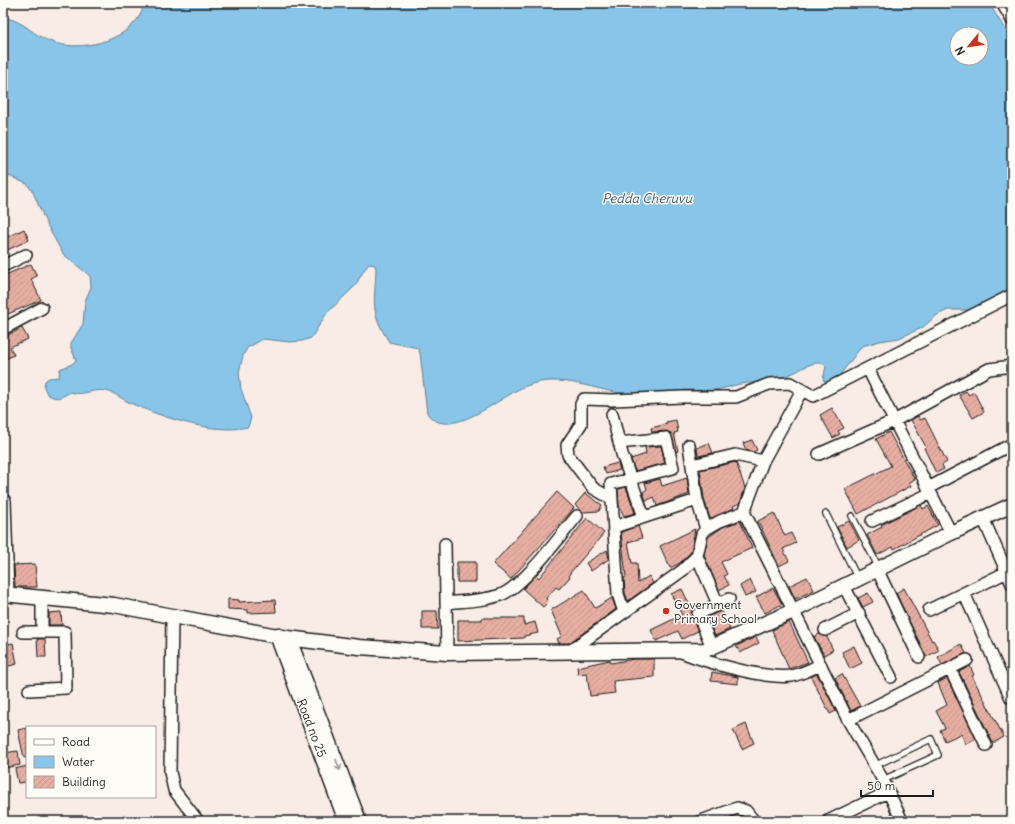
<svg xmlns="http://www.w3.org/2000/svg" width="1015" height="824" viewBox="0 0 1015 824" font-family="Delius,sans-serif">
  <defs>
    <pattern id="building-hatch" width="6" height="6" patternUnits="userSpaceOnUse"><rect width="6" height="6" fill="#e7aea3"/><path d="M-1 1l2-2M0 6l6-6M5 7l2-2" fill="none" stroke="#c6958c"/></pattern>
  </defs>
  <rect width="100%" height="100%" fill="#f9ece6"/>
  <filter id="ink" filterUnits="userSpaceOnUse"><feTurbulence type="fractalNoise" baseFrequency=".025" numOctaves="2"/><feDisplacementMap in="SourceGraphic" scale="8" xChannelSelector="R" yChannelSelector="G"/><feConvolveMatrix kernelMatrix="1 2 1 2 8 2 1 2 1" color-interpolation-filters="sRGB"/></filter>
  <g filter="url(#ink)">
    <path fill="#88c5e8" stroke="#5d8196" fill-rule="evenodd" d="M144,3H989L1012,41V289L974,310H948L937,315L922,328L899,338L880,341L862,346L836,380L827,383L823,380L826,366C817,357 801,370 791,374C775,381 757,382 740,384C731,386 723,389 714,390C705,391 695,390 686,390C667,392 649,395 629,394C594,391 561,372 526,386C502,395 448,444 427,413L420,353L418,348L389,342C369,310 375,303 376,269L375,265L369,264L364,270L355,286L327,313L311,338L302,341L290,342L263,339L247,348L243,356L239,372L241,389L251,418L248,427C213,435 162,417 130,403C122,399 115,393 106,391C93,388 82,397 71,392C60,397 58,401 47,394L44,387L45,381L49,378L59,377L60,369L72,364L76,360L71,348V343L83,324L85,301L91,287L90,276L63,254L46,223L33,192L27,184L3,173V17C27,22 33,36 52,42C79,52 125,42 140,15C142,12 143,7 144,3ZM957,34H981V58H957Z"/>
    <path fill="url(#building-hatch)" stroke="#1c1c1c" d="M24,229L29,240L3,252V239Z
      M31,264L37,276L31,279L41,300L3,316V276Z
      M22,328L28,339L10,347L14,355L3,360V336L6,338L9,337L8,335Z
      M966,391L969,395L974,392L984,412L973,418L959,395Z
      M832,408L844,428L838,431L840,434L833,438L820,415Z
      M918,416L920,420L925,418L947,462L942,465L944,469L936,473L924,448L926,447L911,420Z
      M676,420L678,432L674,433L678,451L676,452L671,433L666,431L652,432L651,428L667,424L666,422Z
      M889,432L915,480L909,482L911,486L858,514L845,489L891,466L876,439Z
      M752,440L757,450L753,452L746,450L743,443Z
      M709,443L713,453L698,456L697,448Z
      M661,446L665,463L635,471L631,459L646,454L645,447Z
      M736,462L745,488L740,503L733,506L734,508L710,519L704,498L700,470Z
      M618,463L620,470L606,474L603,467Z
      M687,478L689,494L657,506L654,497L646,501L643,492L647,489L645,483L660,479L662,486Z
      M626,487L635,513L624,516L619,506L618,489Z
      M557,492L574,508L511,579L493,564Z
      M585,493L602,505L599,511L583,512L575,505Z
      M921,505L923,509L928,506L938,525L894,549L893,547L877,555L867,535L882,527L881,525Z
      M774,513L785,536L791,533L796,543L783,549L789,561L779,566L758,521Z
      M587,518L604,533L570,573L569,575L570,577L559,589L556,587L546,598L548,602L543,607L523,589L536,575L539,578Z
      M740,521L752,548L721,562L727,574L724,576L729,585L719,590L704,555L708,537L723,527Z
      M849,521L859,540L847,547L837,527Z
      M638,526L642,538L628,542L632,563H637L638,583L649,576L653,583L628,601L625,593L624,578L626,577L621,532Z
      M695,529L691,552L680,563L670,568L660,546Z
      M607,550L609,559L591,571L586,563Z
      M457,562H476V582H457Z
      M35,564L37,587H15L14,565Z
      M807,577L814,590L795,599L789,586Z
      M750,580L756,592L745,597L740,586Z
      M773,588L782,604L765,613L756,597Z
      M904,588L932,641L933,640L939,650L926,657L896,593Z
      M682,589L692,610L691,616L698,631L682,639L678,631L656,641L651,630L682,615L671,594Z
      M584,590L595,608L612,598L616,609L569,643H559L557,639L562,636L551,610Z
      M868,593L873,602L863,607L858,598Z
      M228,599L239,600V602L275,600L276,612L248,613V610L228,609Z
      M422,611H437L438,629H422Z
      M721,611L730,629L715,636L707,617Z
      M61,612L62,625H49V613Z
      M482,618H524V625L535,622L538,633L524,636V638L458,641V620H482Z
      M789,622L808,662L789,669L772,630Z
      M819,634L827,637L833,650L824,655L814,637Z
      M756,637L759,643L740,653L736,646Z
      M37,639H45L46,657H38Z
      M13,643L17,664L5,667L3,645Z
      M961,644L966,653L942,665L938,657Z
      M854,646L862,663L850,669L842,652Z
      M634,659H654V677L613,681L615,693L590,696L587,673L578,674L577,667L610,660L611,663Z
      M970,666L974,675L972,676L1004,737L993,743L959,672Z
      M712,672L738,677V684L711,681Z
      M817,674L836,711L830,714L811,677Z
      M842,674L860,706L851,711L835,678Z
      M947,678L976,739L966,744L961,734L945,741L940,730L945,728L936,711L947,705L938,683Z
      M746,724L754,743L742,749L733,730Z
      M27,728V757L24,758L18,730Z
      M18,751L20,765L4,768L3,753Z
      M27,766V782L18,783L15,769Z"/>
    <g fill="none" stroke-linecap="round" stroke-linejoin="round">
      <defs>
        <path id="service" d="M826,514L858,579
          M852,516L879,568
          M874,766L931,739L938,755L883,780"/>
        <path id="minor" d="M1002,3L1012,20
          M3,266L26,255
          M3,329L42,308
          M868,369L951,533
          M612,414L622,454L644,517
          M619,443L666,438L673,468L611,484L618,594L624,612
          M689,445L697,500L706,529
          M819,454L894,421L989,369L1012,366
          M692,465L735,455L763,461
          M928,488L1012,444
          M612,499L593,488L568,455L567,445L581,424V404L584,399L613,400L682,397H736L769,384L790,383L813,396L1012,295
          M3,501H5L8,594
          M744,512L848,720L883,780L902,821
          M983,518L1012,584
          M872,521L931,493
          M614,527L697,500
          M445,544L447,653
          M697,556L718,604
          M877,569L919,657
          M844,586L891,677
          M964,593L1011,698
          M446,603C464,601 486,601 503,594C526,583 560,536 577,516
          M929,610L1007,572
          M172,617L170,772L174,790L198,821
          M825,630L859,613
          M23,632H65L66,688L29,690
          M42,632V598
          M712,647L698,614L729,599
          M570,651L683,570L697,556L702,534L706,529L720,521L744,512L763,461L802,390
          M681,652C709,663 764,679 792,676C802,674 812,668 821,665
          M950,669L986,745
          M848,720L967,660
          M701,821L737,808L746,811L754,821
          M828,821L888,792"/>
        <path id="tertiary" d="M3,594L114,605L288,638L359,647L447,653L705,650L793,611L951,533L1012,505
          M277,635L346,821
          M292,647L359,821"/>
      </defs>
      <use href="#service" stroke="#1c1c1c" stroke-width="8"/>
      <use href="#minor" stroke="#1c1c1c" stroke-width="14"/>
      <use href="#tertiary" stroke="#1c1c1c" stroke-width="17"/>
      <use href="#service" stroke="#fdfcf7" stroke-width="5.5"/>
      <use href="#minor" stroke="#fdfcf7" stroke-width="11"/>
      <use href="#tertiary" stroke="#fdfcf7" stroke-width="14"/>
    </g>
    <defs><path id="oneway-shaft" d="M-6 0H5M1.5-3L5.5 0L1.5 3" fill="none" stroke-width="1.6" stroke-linecap="round" stroke-linejoin="round"/></defs>
    <use stroke="#989794" href="#oneway-shaft" transform="translate(338 765) rotate(69)"/>
  </g>
  <circle fill="#c8321e" stroke="#fdfcf7" stroke-width="1.5" cx="666" cy="611" r="4"/>
  <g text-anchor="middle" dominant-baseline="central" stroke-width="3" stroke-linejoin="round" paint-order="stroke">
    <g font-size="12" fill="#1c1c1c" stroke="#fdfcf7" text-anchor="start">
      <text x="674" y="604">Government<tspan x="674" dy="14">Primary School</tspan></text>
    </g>
    <g font-size="12" fill="#1c1c1c" stroke="#fdfcf7">
      <text transform="translate(312 728) rotate(69)">Road no 25</text>
    </g>
    <g font-size="13" font-style="italic" fill="#425763" stroke="#fdfcf7">
      <text x="647" y="198">Pedda Cheruvu</text>
    </g>
  </g>
  <rect width="1015" height="824" fill="none" stroke="#fdfcf7" stroke-width="16"/>
  <rect x="8" y="8" width="999" height="808" fill="none" stroke="#1c1c1c" stroke-width="1.5" filter="url(#ink)"/>
  <rect x="26" y="726" width="130" height="72" fill="#fdfcf7" stroke="#a3a29f"/>
  <rect x="34" y="739" width="20" height="6" fill="#fdfcf7" stroke="#a3a29f"/>
  <text x="62" y="746" font-size="12" fill="#1c1c1c">Road</text>
  <rect x="34" y="756" width="20" height="12" fill="#88c5e8" stroke="#a3a29f"/>
  <text x="62" y="766" font-size="12" fill="#1c1c1c">Water</text>
  <rect x="34" y="776" width="20" height="12" fill="url(#building-hatch)" stroke="#a3a29f"/>
  <text x="62" y="786" font-size="12" fill="#1c1c1c">Building</text>
  <g transform="translate(969 46) rotate(241)"><circle r="19" fill="#fdfcf7" stroke="#a3a29f"/>
  <path d="M0-3L7 15L0 10L-7 15Z" fill="#c8321e"/>
  <text y="-6" font-size="11" font-weight="bold" text-anchor="middle" fill="#1c1c1c">N</text>
  </g>
  <path d="M861 790v6h72v-6" fill="none" stroke="#1c1c1c" stroke-width="2"/>
  <text x="867" y="790" font-size="12" fill="#1c1c1c" stroke="#fdfcf7" stroke-width="3" paint-order="stroke">50 m</text>
</svg>
